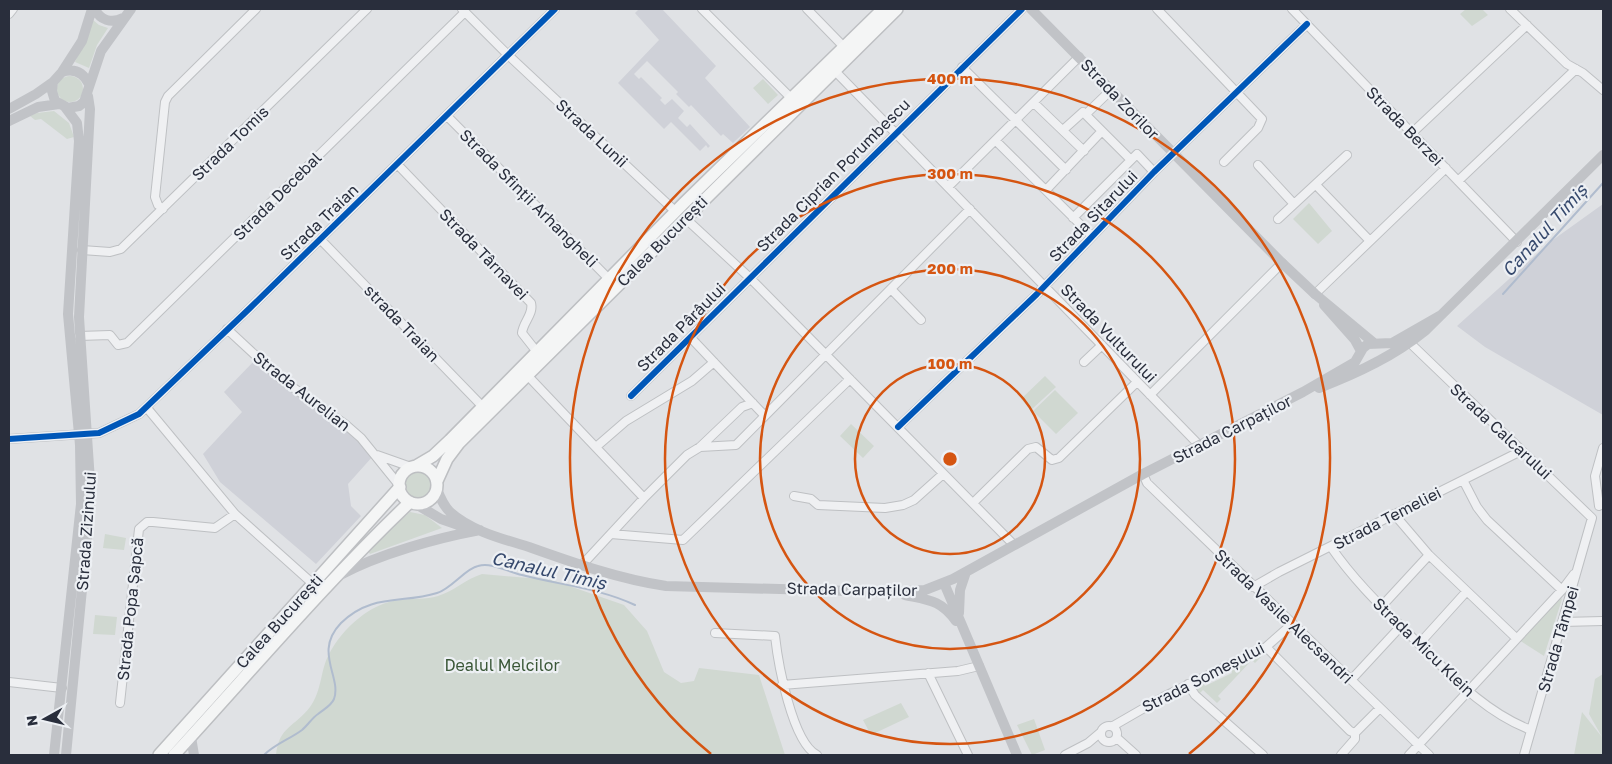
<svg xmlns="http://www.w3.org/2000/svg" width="1612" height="764" viewBox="0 0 1612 764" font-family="'Golos Text',sans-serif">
  <rect width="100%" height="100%" fill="#e0e2e5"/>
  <path fill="#cfd1d8" d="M639,9H662L716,66L705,78L750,127L733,143L723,134L721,136L691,105L689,107L676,94L678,92L647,61L634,74L639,79L641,77L662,98L660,100L665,105L672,99L684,111L678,118L687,127L690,124L710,146L708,148L706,145L700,151L671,122L664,129L618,83L659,40L635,13Z
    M1603,204V415L1485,347L1457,326L1550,242Z
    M255,360L290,390L344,426L373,456L348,484L351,506L361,516L316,564L220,482L203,454L242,412L224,392Z"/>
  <path fill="#d0d8d1" d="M1466,9H1482L1488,15L1472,26L1460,14Z
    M93,20L99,25L108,28L97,45L89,68L75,62Z
    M57 89a13 13 0 1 1 26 0a13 13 0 1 1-26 0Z
    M763,79L778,95L768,104L753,88Z
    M54,111L69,123L74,137L67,139L41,119L35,120L30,116L37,113Z
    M1309,203L1332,231L1318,244L1293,219Z
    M1045,376L1056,387L1031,410L1021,399Z
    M1055,390L1078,413L1056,434L1033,411Z
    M851,424L874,446L863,458L840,436Z
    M405 485a13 13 0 1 1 26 0a13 13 0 1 1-26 0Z
    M410,512L425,515L442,528L370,554L367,550Z
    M105,534L126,538L124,550L103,548Z
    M482,574L552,580L624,605L647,631L664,672L681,683L694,681L699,668L759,675L785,755H276C279,726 295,727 310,707C322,691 320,671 329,654C343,628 370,603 400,600C413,598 425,600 438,596C454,591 466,579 482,574Z
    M1559,596L1562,599L1544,656L1519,640Z
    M95,615L117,617L115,635L93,634Z
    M1261,652L1263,655L1255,663L1252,660L1218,696L1221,699L1217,703L1203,690L1199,694L1197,688L1202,681L1205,686L1232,673L1230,667Z
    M1603,674V755H1574L1582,712L1602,737L1589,714L1595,679Z
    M901,703L909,717L871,735L863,720Z
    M1034,719L1045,750L1032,755L1017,725Z"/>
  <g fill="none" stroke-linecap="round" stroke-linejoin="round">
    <path stroke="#b0bcce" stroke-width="2" d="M1503,294L1603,183
      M264,755C275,744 290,739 302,730C308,725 312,718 318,714C324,709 331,706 334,699C342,677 313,652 341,623C372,593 402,604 437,593C451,589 466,568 478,566C492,562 508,572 522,575C560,585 599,588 635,605"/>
    <defs>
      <path id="street" d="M462,9L508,55L675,211
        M702,9L791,98
        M807,9L844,47
        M1157,9L1262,119L1258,128L1224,162
        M1292,9L1517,242
        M1510,9L1567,64L1583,73L1603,90
        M9,14L13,9
        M962,67L1066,170
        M835,71L1199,445
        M1034,103L1084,151
        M1086,114L1111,90
        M447,116L610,280
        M1102,131L1131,160
        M1412,133L1527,25
        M996,141L1092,236
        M397,164L531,303C534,314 523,322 522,333L537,352
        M1258,165L1294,204
        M1458,181L1576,69
        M1316,185L1370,241
        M948,187L1079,57
        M1046,190L1102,131L1083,112L1063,130
        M163,209L158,205L155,197L165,102L168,96L256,9
        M685,218L750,278L1014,545
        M1073,218L1137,154L1154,172
        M1278,219L1347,155
        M321,240L483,407
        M82,250L110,252L121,249L367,9
        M891,289L921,320
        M1315,294L1446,168
        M227,329L281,379L345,424L361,438L399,485
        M79,336L110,335L118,345L127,343L465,12
        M691,338L764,415
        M1410,343L1592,518L1524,755
        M1084,362L1102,345
        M528,376L644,498
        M1150,395L1282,263
        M631,396L1022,9
        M147,408L235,514L312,583
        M898,427L1037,294L1154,172L1307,24
        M9,439L99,433L139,414L250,308L555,9
        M596,447L626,421L692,381L714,362
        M700,447L736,445L970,209
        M377,455L411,467
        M1143,474L1147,483L1429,755
        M1463,480L1477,507L1487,520L1562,590
        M794,496L811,499L818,505L885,508L903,505L914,500L943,474
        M973,503L1028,449L1036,447L1052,460L1059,458L1137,382
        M1599,506L1595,476L1603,448
        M1394,514L1429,555L1516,638
        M611,534L683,540L850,379
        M1331,547C1355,582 1385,610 1415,640C1451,675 1484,712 1531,730
        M582,565L644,498L687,455L700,447L742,407L753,403
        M1253,587L1279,572L1521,451
        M1381,607L1429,555
        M1562,622L1603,621
        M715,633L775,636C778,663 792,742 817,755
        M1419,644L1466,592
        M1266,647L1350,731L1355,733L1380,708
        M928,673L968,755
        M1351,680L1401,626
        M9,682L62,688
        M1188,684L1195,695L1263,755
        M782,685L958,671L979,666
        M120,703L139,529L147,522H153L215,528L235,514
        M1101 734a8 8 0 1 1 16 0a8 8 0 1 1-16 0Z
        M1113,726L1165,696L1266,647L1292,624
        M1117,738L1136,755
        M1065,755L1088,743L1101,732
        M1341,755L1355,739V733
        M1409,755L1562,590L1574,574"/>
      <path id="primary" d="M416,466L433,456L450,440L684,203L883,9
        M399 485a19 19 0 1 1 38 0a19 19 0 1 1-38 0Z
        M437,481L447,459L459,443L897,9
        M159,755L400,487
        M174,755C252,670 326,582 410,502"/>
    </defs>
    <use href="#street" stroke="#bec0c3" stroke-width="10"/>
    <use href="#primary" stroke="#bdbfc2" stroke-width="14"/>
    <use href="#street" stroke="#eff0f2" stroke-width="8"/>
    <path stroke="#c1c3c7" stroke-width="10" d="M92,9L82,41L62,72L53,82L52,91L55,101L68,108L79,106L84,102L101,51L131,9
      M95,9C100,20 111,24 123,18
      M1031,9L1282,263L1315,294L1374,343
      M62,72C74,68 83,72 89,84
      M9,109L36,94L53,82
      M9,121L38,107L59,104
      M1324,305L1355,340L1361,351
      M1319,388C1358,373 1394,356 1426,330L1603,155
      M437,489C440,497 443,505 450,512C471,531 503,539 529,547C574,563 619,579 666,586L887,592L925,590L953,579L1143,474L1303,392L1355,362L1363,348L1368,344L1392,343L1441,315
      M414,503L441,519L467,528
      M340,575C379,554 437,538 480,530
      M944,583L1017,755
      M905,595C929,600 941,600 956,621
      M959,613L960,590L966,572
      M191,737L194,755
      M54,755L81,504L80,445L68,314L79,141L77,123L65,107
      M66,755L91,496L79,317L90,109L88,96"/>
    <use href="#primary" stroke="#f4f5f5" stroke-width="11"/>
    <defs>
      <path id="cycleway" d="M631,396L1022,9
        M898,427L1037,294L1154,172L1307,24
        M9,439L99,433L139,414L250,308L555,9"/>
    </defs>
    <use href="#cycleway" stroke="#edf0f4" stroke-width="9"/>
    <use href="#cycleway" stroke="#0057b8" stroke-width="6"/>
  </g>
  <g fill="none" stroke="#d55511" stroke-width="2.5">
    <circle cx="950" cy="459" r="95"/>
    <circle cx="950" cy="459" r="190"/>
    <circle cx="950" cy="459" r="285"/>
    <path d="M711 754A380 380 0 1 1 1189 754"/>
  </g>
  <g text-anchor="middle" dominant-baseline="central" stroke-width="4.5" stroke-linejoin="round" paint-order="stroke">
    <g font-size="16" fill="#292e3c" stroke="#edf0f4">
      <text transform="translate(1120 99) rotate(46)">Strada Zorilor</text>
      <text transform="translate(1405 126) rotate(46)">Strada Berzei</text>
      <text transform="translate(592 133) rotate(43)">Strada Lunii</text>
      <text transform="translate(230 143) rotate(-44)">Strada Tomis</text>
      <text transform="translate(833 175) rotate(-45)">Strada Ciprian Porumbescu</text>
      <text transform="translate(277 196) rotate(-45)">Strada Decebal</text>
      <text transform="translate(529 198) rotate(45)">Strada Sfinții Arhangheli</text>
      <text transform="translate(1093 216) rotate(-46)">Strada Sitarului</text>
      <text transform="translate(319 222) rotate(-44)">Strada Traian</text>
      <text transform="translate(662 241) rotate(-45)">Calea București</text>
      <text transform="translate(484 254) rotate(46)">Strada Târnavei</text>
      <text transform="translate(402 323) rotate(46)">strada Traian</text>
      <text transform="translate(681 327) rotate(-45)">Strada Pârâului</text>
      <text transform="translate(1109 333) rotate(46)">Strada Vulturului</text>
      <text transform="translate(302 391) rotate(38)">Strada Aurelian</text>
      <text transform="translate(1232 429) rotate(-27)">Strada Carpaților</text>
      <text transform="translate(1501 431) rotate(43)">Strada Calcarului</text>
      <text transform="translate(1387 518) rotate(-27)">Strada Temeliei</text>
      <text transform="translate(86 531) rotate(-86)">Strada Zizinului</text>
      <text transform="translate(852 589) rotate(1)">Strada Carpaților</text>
      <text transform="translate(130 609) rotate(-84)">Strada Popa Șapcă</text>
      <text transform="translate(1284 616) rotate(44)">Strada Vasile Alecsandri</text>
      <text transform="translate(279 621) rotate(-48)">Calea București</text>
      <text transform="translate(1558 639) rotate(-74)">Strada Tâmpei</text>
      <text transform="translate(1424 647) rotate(44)">Strada Micu Klein</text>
      <text transform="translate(1203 677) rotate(-27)">Strada Someșului</text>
    </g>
    <g font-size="16" fill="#3a5737" stroke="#edf0f4">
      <text x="502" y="665">Dealul Melcilor</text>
    </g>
    <g font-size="18" font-style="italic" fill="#36496d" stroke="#edf0f4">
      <text transform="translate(1544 230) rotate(-48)">Canalul Timiș</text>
      <text transform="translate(549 570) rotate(13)">Canalul Timiș</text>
    </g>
  </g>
  <circle cx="950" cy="459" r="8" fill="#d55511" stroke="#edf0f4" stroke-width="2.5"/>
  <g font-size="15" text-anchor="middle" font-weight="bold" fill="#d55511" stroke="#edf0f4" stroke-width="4.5" stroke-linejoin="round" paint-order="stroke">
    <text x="950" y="84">400 m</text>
    <text x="950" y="179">300 m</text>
    <text x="950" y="274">200 m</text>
    <text x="950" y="369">100 m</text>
  </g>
  <rect width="1612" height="764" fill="none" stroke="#292e3c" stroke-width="20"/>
  <g transform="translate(45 719) rotate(262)" stroke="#edf0f4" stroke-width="4" paint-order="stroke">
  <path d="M0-4L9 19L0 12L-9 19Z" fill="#292e3c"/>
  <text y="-8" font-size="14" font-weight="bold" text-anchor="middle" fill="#292e3c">N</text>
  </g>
</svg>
